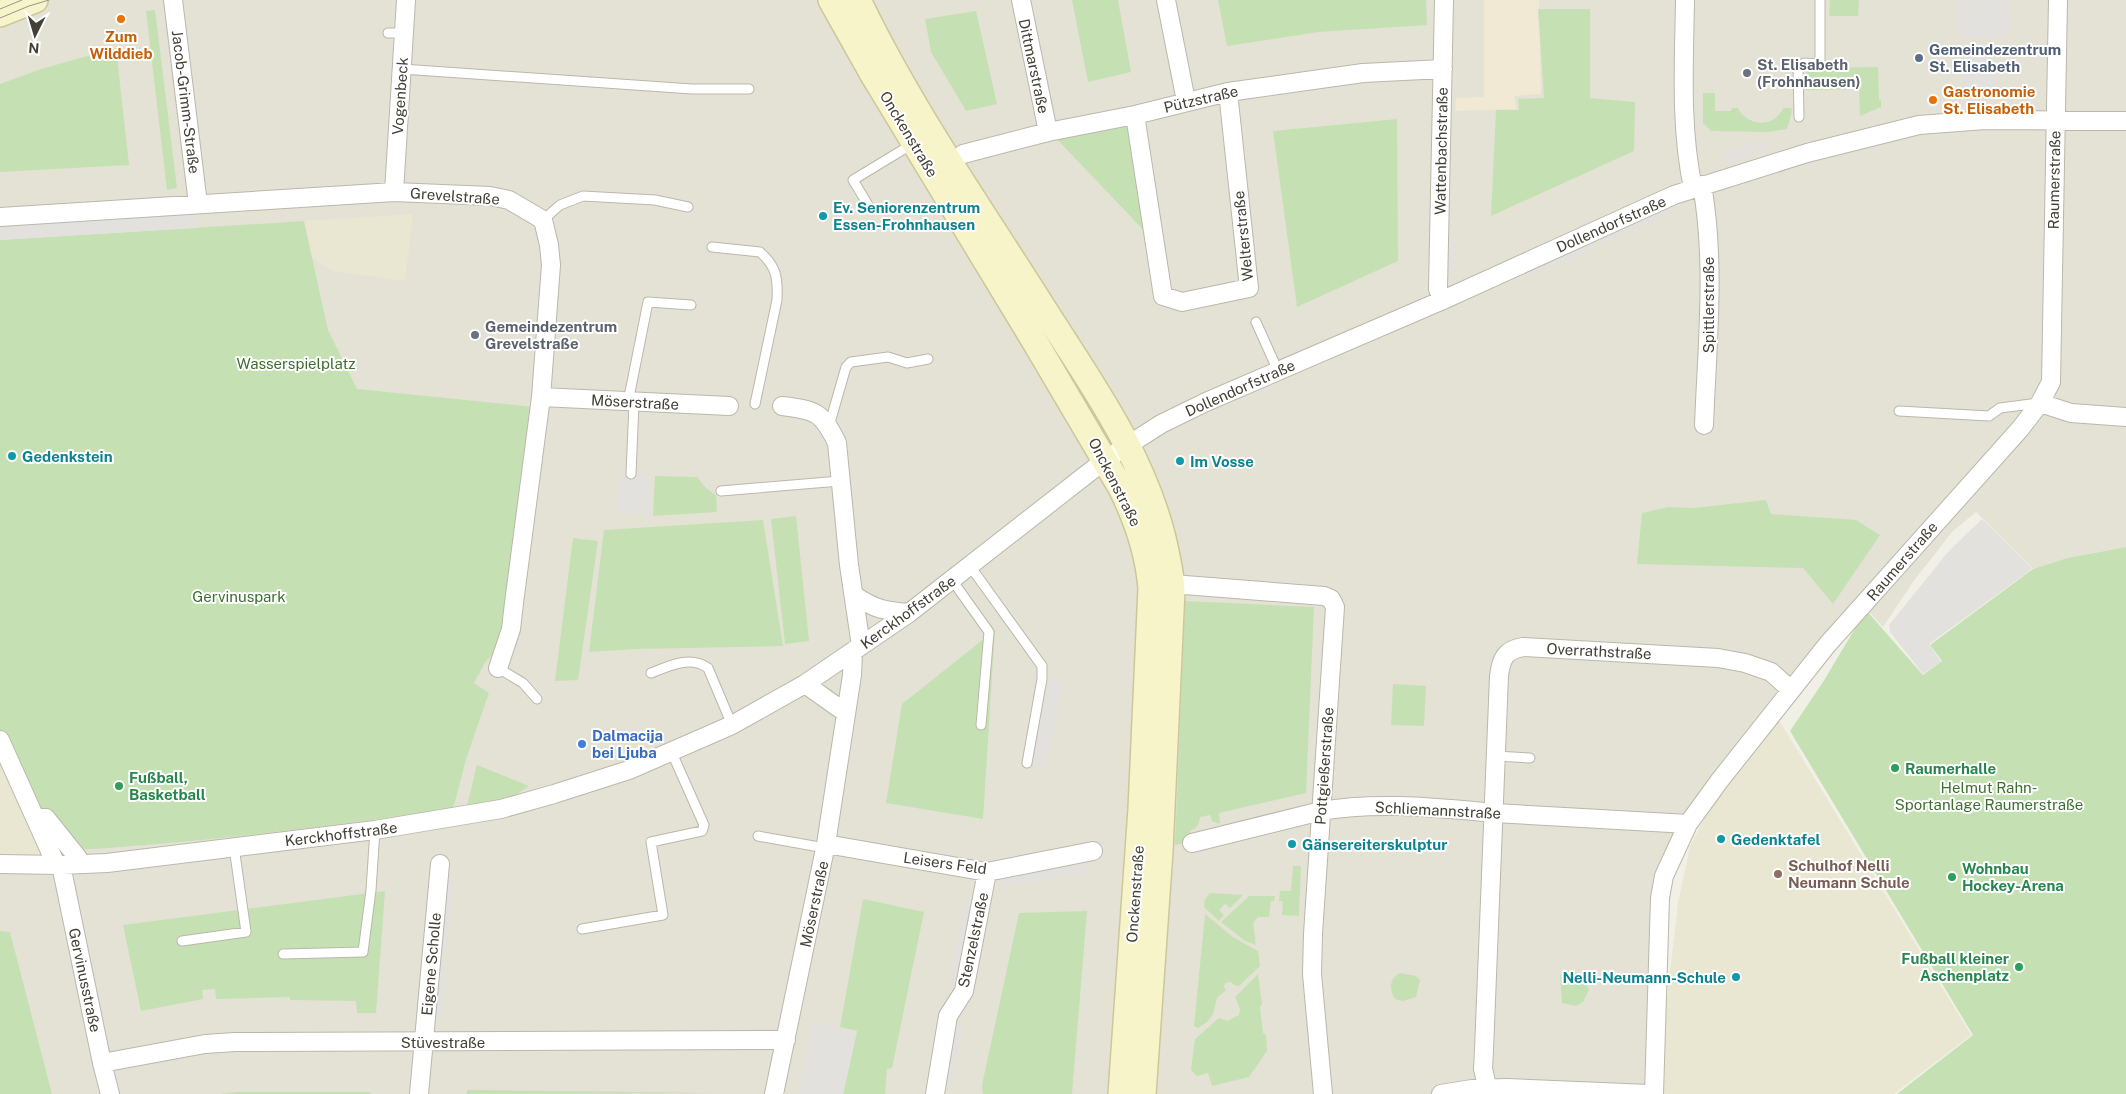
<svg xmlns="http://www.w3.org/2000/svg" width="2126" height="1094" viewBox="0 0 2126 1094" font-family="'Public Sans',sans-serif">
  <rect width="100%" height="100%" fill="#f1f0e6"/>
  <path fill="#e4e2d5" d="M0,0H2126V547L2067,558L2033,569L1976,512L1952,532L1913,582L1883,627L1862,604L1661,873L1647,1094H0Z"/>
  <path fill="#f1e9d3" d="M1484,0H1539L1541,94L1514,96L1516,109L1455,111L1456,98L1484,97Z"/>
  <path fill="#e9e6d2" d="M413,214L405,281L332,271L311,256L304,221Z
    M1774,712L1971,1035L1894,1094H1656L1678,903L1690,846L1723,783Z
    M0,757L47,858H0Z"/>
  <path fill="#c5e1b3" d="M1072,0H1118L1131,72L1088,82Z
    M1218,0H1426L1427,25L1319,32L1227,46Z
    M1830,0H1859L1858,16H1829Z
    M1538,9H1590V98L1635,102L1634,151L1491,216L1496,110H1519L1518,99L1544,98Z
    M155,10L177,188L167,190L146,11Z
    M976,11L997,104L966,111L931,52L925,19Z
    M116,48L129,165L0,172V84L41,69Z
    M1878,67L1879,100H1881V107L1860,116L1859,89L1806,90L1807,68Z
    M1703,93H1715V111H1731L1732,108H1738C1748,127 1774,128 1783,108H1792L1791,115L1787,129L1768,132L1711,131L1703,123Z
    M1133,118L1151,238L1053,135Z
    M1397,119L1398,261L1297,307L1273,131Z
    M304,221L328,330L357,389L534,407L504,628L496,651L486,661L474,683L489,693L467,756L453,809C323,827 191,844 60,851L0,734V240Z
    M655,476L697,477L706,488L716,495L717,512L653,516Z
    M1766,500L1771,514L1856,520L1880,535L1833,604L1803,568L1637,564L1642,513L1668,507L1693,508Z
    M796,516L809,641L785,644L771,519Z
    M763,520L783,646L635,649L589,652L604,530Z
    M573,538L598,541L578,680L555,681Z
    M2126,547V1094H1897L1973,1035L1790,731L1823,682L1866,610L1923,675L1942,661L1930,645L2033,569L2067,558Z
    M1185,601L1314,607L1306,793L1219,813L1220,824L1212,821L1210,815L1200,817C1199,825 1197,828 1190,831L1192,842L1175,845Z
    M995,630L983,819L886,803L902,704Z
    M1393,684L1426,686L1424,726L1391,725Z
    M477,765L529,786L511,798L467,806Z
    M1293,866H1301L1299,916L1282,915L1283,901H1279L1280,891H1291Z
    M385,891L376,1013H357L356,1001L290,1000V997L216,999L215,989L202,990L203,999L141,1011L123,925Z
    M1210,893L1243,895L1230,908L1225,904L1219,910L1224,915L1219,921L1204,907L1205,899Z
    M1249,896H1275L1274,901H1271L1269,917H1258L1253,923L1256,945L1245,941L1221,922Z
    M863,899L924,912L892,1068L887,1069L885,1094H843L857,1031L840,1027Z
    M1087,911L1072,1094H983L982,1085L1019,913Z
    M1205,914L1233,937L1258,951L1260,966L1239,986L1234,985L1231,982L1225,983L1224,987L1226,990L1217,998L1213,1014L1207,1022L1198,1028L1194,1026Z
    M0,931L10,932L52,1094H0Z
    M1568,970L1582,974L1589,990L1583,1002L1576,1006L1562,1003L1560,975Z
    M1400,973L1416,976L1420,980L1416,997L1403,1001L1395,999C1389,989 1389,979 1400,973Z
    M1258,974L1262,1004L1260,1007L1263,1033L1266,1035L1267,1051L1249,1077L1212,1086L1208,1073L1197,1076L1191,1070L1195,1039L1219,1018L1228,1021L1239,1015L1240,1009L1235,997Z
    M467,1090L722,1093L467,1094Z
    M238,1092H371L370,1094H220Z"/>
  <path fill="#e2e1de" d="M1957,0L2010,1V37H1957Z
    M1995,44L1996,105L1965,106L1963,45Z
    M1765,139L1769,149L1726,164L1722,154Z
    M1667,209L1670,214L1602,244L1599,239Z
    M195,212L196,228L0,240V225Z
    M1455,240L1456,263L1444,277L1443,245Z
    M1592,242L1595,248L1533,274L1530,268Z
    M620,473L650,475L649,514L618,512Z
    M1982,519L2032,569L1929,644L1941,662L1923,674L1890,632L1889,625L1948,552Z
    M1049,677L1063,679L1046,769L1032,766Z
    M1086,861L1088,873L1002,886L1001,874Z
    M441,879L453,880L446,949L434,948Z
    M976,902L961,978L948,984L964,905Z
    M433,960L447,962L442,1019L428,1017Z
    M813,1022L857,1031L843,1094H799Z
    M964,1023L952,1083L941,1085L952,1029Z"/>
  <g fill="none" stroke-linecap="round" stroke-linejoin="round">
    <defs>
      <path id="lane" d="M388,33H404
        M402,69L692,89H749
        M1799,117L1798,67L1804,63L1820,64V0
        M868,205L853,180L914,143
        M543,220L560,205L583,196L655,200L688,207
        M712,247L760,252C777,267 778,279 777,300L755,404
        M1256,322L1278,371
        M628,402L648,302L691,305
        M1899,411L1989,416L2000,408L2039,403
        M829,426L846,367L851,362L888,357L907,363L928,359
        M631,474L634,403
        M721,491L840,481
        M970,566L1042,666V679L1027,763
        M952,580L989,632L981,725
        M498,668L523,683L537,699
        M651,673C669,666 690,655 708,668L732,725
        M1496,756L1530,758
        M758,836L825,848
        M582,929L663,915L651,842L702,831L704,825L672,753
        M182,941L246,932L234,847
        M283,954L363,952L371,890L375,830"/>
      <path id="street" d="M173,0L198,204
        M1021,0L1048,132
        M1166,0L1186,101
        M1685,0C1684,63 1680,127 1693,188
        M1135,115L1163,296L1182,302L1249,288L1228,92
        M963,154L1048,132L1135,115L1228,92L1363,73L1443,69
        M1702,185C1716,264 1707,345 1704,425
        M394,192L406,0
        M0,217L394,192L490,196L509,200L543,220L549,245L551,265L541,397L514,603L511,629L498,668
        M1443,300L1438,289L1444,0
        M541,397L729,406
        M2040,403L2071,413L2126,417
        M782,406C816,410 822,412 837,443L849,565L861,646
        M1172,584L1324,596L1331,599L1335,607L1313,934L1312,974L1323,1094
        M854,595C874,609 885,611 909,613
        M805,684L846,713
        M0,740L54,860
        M36,818H46L78,858
        M1192,843L1321,811C1378,801 1438,808 1495,813C1559,817 1624,820 1688,824
        M826,844L987,872L1093,851
        M0,864L61,865L107,863L375,830L501,809L554,794L629,770L732,725L805,684L909,613L1105,460L1161,424L1206,402L1443,300L1674,195L1807,153L1919,125L1985,120L2126,121
        M61,865L102,1063L110,1094
        M102,1063L205,1044L235,1042L786,1040
        M419,1094L440,864
        M774,1094L826,844L852,675L853,652
        M935,1094L948,1016L964,991L987,872
        M1441,1094L1472,1089L1507,1088L1649,1094
        M1489,1094L1483,1069L1484,1050L1499,676C1501,659 1505,650 1523,647L1718,658L1745,663L1771,672L1790,689
        M1654,1094L1660,898L1664,876L1688,824L1720,780L1827,645L2020,429L2040,403L2051,382L2058,0"/>
      <path id="secondary" d="M831,0L872,73L1035,342L1121,488C1137,520 1148,552 1151,588L1141,809L1121,1094
        M858,0C910,109 983,212 1047,314C1093,386 1142,454 1163,538C1167,555 1171,572 1172,590L1160,851L1143,1094
        M0,14L35,0"/>
    </defs>
    <use href="#lane" stroke="#bbb8aa" stroke-width="11"/>
    <use href="#street" stroke="#bbb8aa" stroke-width="20"/>
    <use href="#secondary" stroke="#ccc79b" stroke-width="28"/>
    <use href="#lane" stroke="#fff" stroke-width="9"/>
    <use href="#street" stroke="#fff" stroke-width="18"/>
    <use href="#secondary" stroke="#f8f4c9" stroke-width="25"/>
    <path stroke="#959595" stroke-width="1" d="M0,9L22,0
      M0,18L29,6L49,0"/>
  </g>
  <g fill="#e8710a" stroke="#fff" stroke-width="2">
    <circle cx="121" cy="19" r="5"/>
    <circle cx="1933" cy="100" r="5"/>
  </g>
  <circle fill="#5c6f8a" stroke="#fff" stroke-width="2" cx="1919" cy="58" r="5"/>
  <g fill="#6b7280" stroke="#fff" stroke-width="2">
    <circle cx="1747" cy="73" r="5"/>
    <circle cx="475" cy="335" r="5"/>
  </g>
  <g fill="#0f9aa8" stroke="#fff" stroke-width="2">
    <circle cx="823" cy="216" r="5"/>
    <circle cx="12" cy="456" r="5"/>
    <circle cx="1180" cy="461" r="5"/>
    <circle cx="1721" cy="839" r="5"/>
    <circle cx="1292" cy="844" r="5"/>
    <circle cx="1736" cy="977" r="5"/>
  </g>
  <circle fill="#3f7fe0" stroke="#fff" stroke-width="2" cx="582" cy="744" r="5"/>
  <g fill="#2e9e5b" stroke="#fff" stroke-width="2">
    <circle cx="1895" cy="768" r="5"/>
    <circle cx="119" cy="786" r="5"/>
    <circle cx="1952" cy="877" r="5"/>
    <circle cx="2019" cy="967" r="5"/>
  </g>
  <circle fill="#8d6e63" stroke="#fff" stroke-width="2" cx="1778" cy="874" r="5"/>
  <g text-anchor="middle" dominant-baseline="central" stroke-width="4" stroke-linejoin="round" paint-order="stroke">
    <g font-size="15" font-weight="bold" fill="#c56008" stroke="#fff">
      <text x="121" y="36">Zum<tspan x="121" dy="17">Wilddieb</tspan></text>
      <text x="1943" y="91" text-anchor="start">Gastronomie<tspan x="1943" dy="17">St. Elisabeth</tspan></text>
    </g>
    <g font-size="15" font-weight="bold" fill="#4e5e75" stroke="#fff" text-anchor="start">
      <text x="1929" y="49">Gemeindezentrum<tspan x="1929" dy="17">St. Elisabeth</tspan></text>
    </g>
    <g font-size="15" font-weight="bold" fill="#5b616d" stroke="#fff" text-anchor="start">
      <text x="1757" y="64">St. Elisabeth<tspan x="1757" dy="17">(Frohnhausen)</tspan></text>
      <text x="485" y="326">Gemeindezentrum<tspan x="485" dy="17">Grevelstraße</tspan></text>
    </g>
    <g font-size="15" fill="#434036" stroke="#fff">
      <text transform="translate(1034 66) rotate(78)">Dittmarstraße</text>
      <text transform="translate(400 96) rotate(-86)">Vogenbeck</text>
      <text transform="translate(1201 99) rotate(-13)">Pützstraße</text>
      <text transform="translate(186 102) rotate(83)">Jacob-Grimm-Straße</text>
      <text transform="translate(909 134) rotate(59)">Onckenstraße</text>
      <text transform="translate(1441 151) rotate(-89)">Wattenbachstraße</text>
      <text transform="translate(2054 180) rotate(-89)">Raumerstraße</text>
      <text transform="translate(455 196) rotate(4)">Grevelstraße</text>
      <text transform="translate(1611 224) rotate(-24)">Dollendorfstraße</text>
      <text transform="translate(1243 236) rotate(-96)">Welterstraße</text>
      <text transform="translate(1708 305) rotate(-90)">Spittlerstraße</text>
      <text transform="translate(1240 388) rotate(-24)">Dollendorfstraße</text>
      <text transform="translate(635 402) rotate(3)">Möserstraße</text>
      <text transform="translate(1115 482) rotate(63)">Onckenstraße</text>
      <text transform="translate(1902 561) rotate(-49)">Raumerstraße</text>
      <text transform="translate(908 612) rotate(-36)">Kerckhoffstraße</text>
      <text transform="translate(1599 651) rotate(3)">Overrathstraße</text>
      <text transform="translate(1324 766) rotate(-86)">Pottgießerstraße</text>
      <text transform="translate(1438 810) rotate(3)">Schliemannstraße</text>
      <text transform="translate(341 834) rotate(-7)">Kerckhoffstraße</text>
      <text transform="translate(945 863) rotate(8)">Leisers Feld</text>
      <text transform="translate(1135 894) rotate(-86)">Onckenstraße</text>
      <text transform="translate(814 904) rotate(-78)">Möserstraße</text>
      <text transform="translate(973 940) rotate(-78)">Stenzelstraße</text>
      <text transform="translate(431 964) rotate(-85)">Eigene Scholle</text>
      <text transform="translate(85 980) rotate(78)">Gervinusstraße</text>
      <text x="443" y="1042">Stüvestraße</text>
    </g>
    <g font-size="15" font-weight="bold" fill="#0d838f" stroke="#fff" text-anchor="start">
      <text x="833" y="207">Ev. Seniorenzentrum<tspan x="833" dy="17">Essen-Frohnhausen</tspan></text>
      <text x="22" y="456">Gedenkstein</text>
      <text x="1190" y="461">Im Vosse</text>
      <text x="1731" y="839">Gedenktafel</text>
      <text x="1302" y="844">Gänsereiterskulptur</text>
      <text x="1726" y="977" text-anchor="end">Nelli-Neumann-Schule</text>
    </g>
    <g font-size="15" fill="#3e6e30" stroke="#fff">
      <text x="296" y="363">Wasserspielplatz</text>
      <text x="239" y="596">Gervinuspark</text>
      <text x="1989" y="787">Helmut Rahn-<tspan x="1989" dy="17">Sportanlage Raumerstraße</tspan></text>
    </g>
    <g font-size="15" font-weight="bold" fill="#366cbe" stroke="#fff" text-anchor="start">
      <text x="592" y="735">Dalmacija<tspan x="592" dy="17">bei Ljuba</tspan></text>
    </g>
    <g font-size="15" font-weight="bold" fill="#27864d" stroke="#fff" text-anchor="start">
      <text x="1905" y="768">Raumerhalle</text>
      <text x="129" y="777">Fußball,<tspan x="129" dy="17">Basketball</tspan></text>
      <text x="1962" y="868">Wohnbau<tspan x="1962" dy="17">Hockey-Arena</tspan></text>
      <text x="2009" y="958" text-anchor="end">Fußball kleiner<tspan x="2009" dy="17">Aschenplatz</tspan></text>
    </g>
    <g font-size="15" font-weight="bold" fill="#785e54" stroke="#fff" text-anchor="start">
      <text x="1788" y="865">Schulhof Nelli<tspan x="1788" dy="17">Neumann Schule</tspan></text>
    </g>
  </g>
  <g transform="translate(35 35) rotate(185)" stroke="#ffffff" stroke-width="4" paint-order="stroke">
  <path d="M0-4L9 19L0 12L-9 19Z" fill="#434036"/>
  <text y="-8" font-size="14" font-weight="bold" text-anchor="middle" fill="#434036">N</text>
  </g>
</svg>
